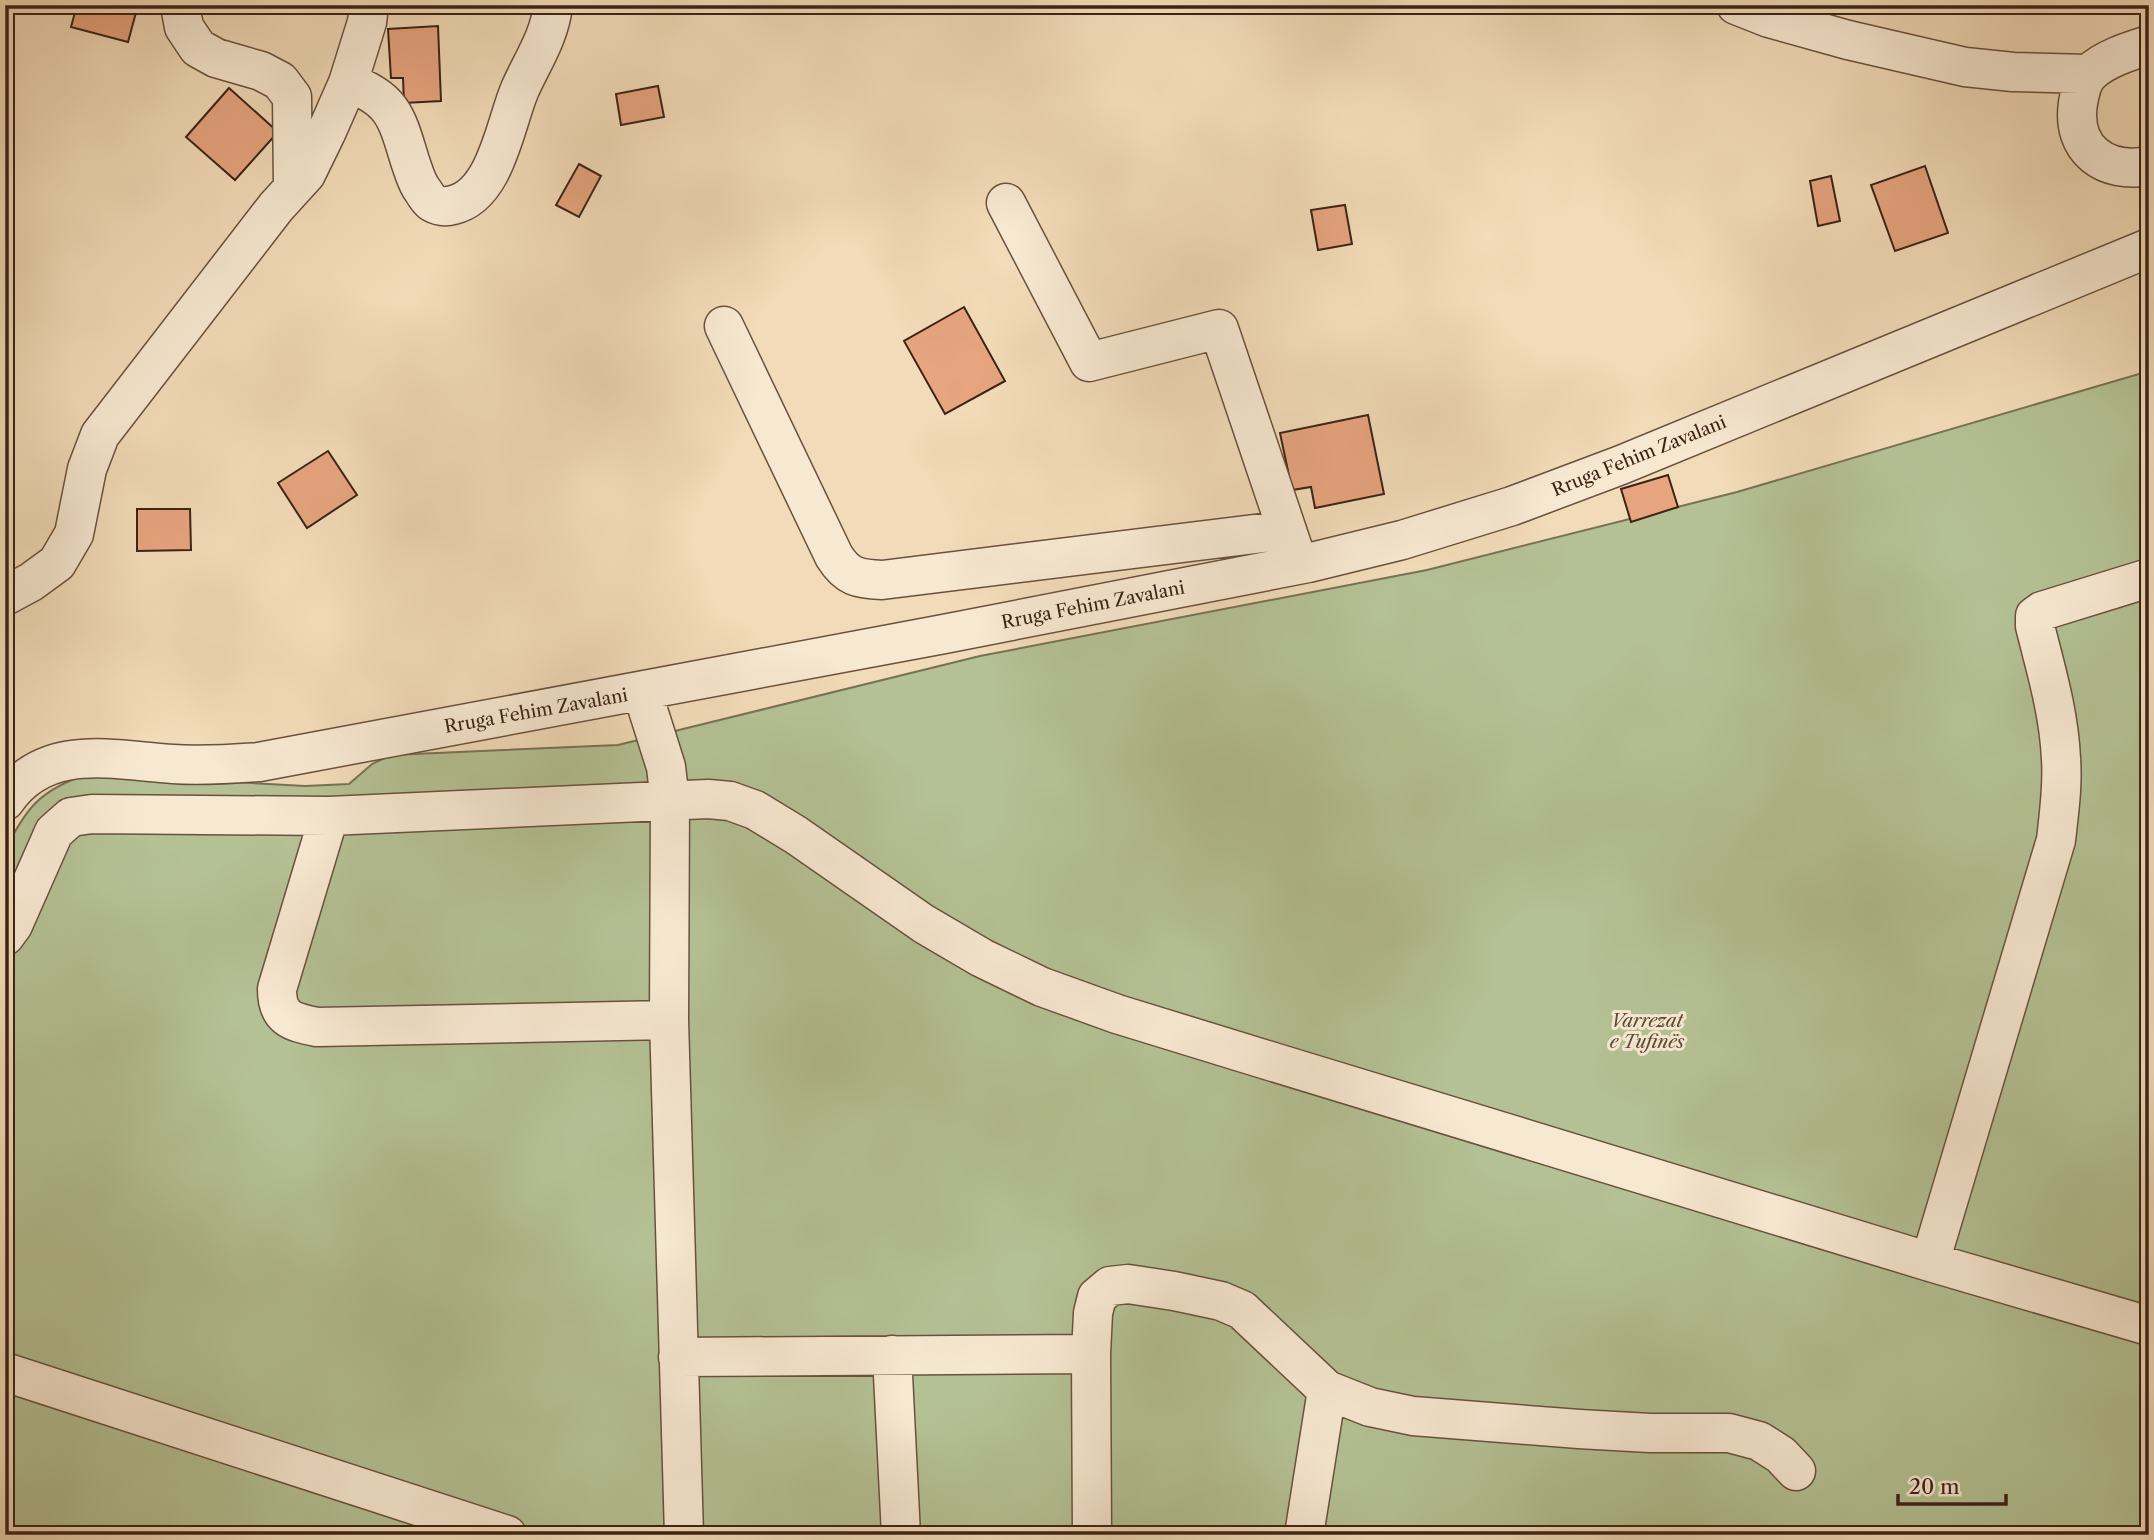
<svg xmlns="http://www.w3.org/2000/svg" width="2154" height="1540" viewBox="0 0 2154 1540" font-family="'Libre Caslon Text',serif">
  <rect width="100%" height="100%" fill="#f2dbb8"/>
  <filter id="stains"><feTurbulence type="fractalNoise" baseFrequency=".00286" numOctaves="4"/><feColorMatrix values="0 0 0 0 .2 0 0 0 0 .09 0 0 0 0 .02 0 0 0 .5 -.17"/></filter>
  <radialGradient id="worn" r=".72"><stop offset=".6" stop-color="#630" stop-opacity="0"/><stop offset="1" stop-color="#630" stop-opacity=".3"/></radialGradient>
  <path fill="#b4c194" stroke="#787255" stroke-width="2" d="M2149,371V1535H5V851C26,807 41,790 87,774L305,786L349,784L372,764L391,755L618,745L980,656L1427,570L1737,492Z"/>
  <path fill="#e6a47f" stroke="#3c2316" stroke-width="2" d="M77,5H138L128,42L71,27Z
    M438,26L441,101L404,103L403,78H391L388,29Z
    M658,86L664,117L621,125L616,94Z
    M229,88L278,132L235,180L186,137Z
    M579,164L601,176L579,217L556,205Z
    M1925,166L1948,233L1895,251L1871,185Z
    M1831,176L1840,221L1818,226L1810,181Z
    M1345,205L1352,244L1318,250L1311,210Z
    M964,307L1005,381L945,414L904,341Z
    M1368,415L1384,494L1315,508L1311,487L1292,490L1280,433Z
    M328,451L357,495L307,528L278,483Z
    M1668,475L1678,507L1631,522L1621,489Z
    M137,509H190L191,550L137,551Z"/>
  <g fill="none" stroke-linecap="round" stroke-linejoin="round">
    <defs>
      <path id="minor" d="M180,5L184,27L198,48L216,58L261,71L280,81L292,97L293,188
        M1736,5L1769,18L1848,40L1965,67L2013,72L2088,74
        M2149,45C2130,51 2104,59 2090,73C2082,80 2080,93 2078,103C2071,150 2105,174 2149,166
        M348,83C393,98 397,118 410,161C414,172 416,182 423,191C426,195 428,200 433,203C440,207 446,207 453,205C496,195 505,124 520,89C532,62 550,36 553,5
        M1006,203L1089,362L1219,329L1295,554
        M724,326L834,556C847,577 858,579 882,580L1287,530
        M5,596L31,582L57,563L74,534L87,469L100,435L276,207L306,174L326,133L348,83L367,22L369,5
        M642,691L666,767L670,801L669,1020L684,1535
        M5,801C45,742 113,760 173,764C202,766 230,764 259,762L944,634L1308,563L1402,540L1512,506L1621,465L2149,248
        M329,816L277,989C277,1018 291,1022 317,1027L669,1020
        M5,936L13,925L54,832L71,817L92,814L329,816L708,799L730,801L755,810L796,835L924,924L982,958L1042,987L1117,1014L1270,1061L1930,1262L2149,1326
        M1930,1262L2056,840C2059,813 2063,786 2061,759C2059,713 2046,670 2035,626V616L2042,611L2149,578
        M1091,1354L1093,1313L1097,1297L1110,1286L1128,1284L1174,1291L1221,1301L1242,1310L1327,1390L1370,1407L1413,1416L1579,1429L1650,1433H1729L1759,1441L1781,1455L1796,1471
        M892,1355L901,1535
        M678,1357L1091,1354L1092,1535
        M5,1372L507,1535
        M1304,1535L1327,1390"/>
    </defs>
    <use href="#minor" stroke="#6a513e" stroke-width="41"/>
    <use href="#minor" stroke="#f7e8d1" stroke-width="38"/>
  </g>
  <g text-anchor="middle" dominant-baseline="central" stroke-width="6" stroke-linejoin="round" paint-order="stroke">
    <g font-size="18" fill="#3c2316" stroke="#f7e8d1">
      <text transform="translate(1639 456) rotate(-22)">Rruga Fehim Zavalani</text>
      <text transform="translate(1093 605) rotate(-11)">Rruga Fehim Zavalani</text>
      <text transform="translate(536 711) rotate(-10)">Rruga Fehim Zavalani</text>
    </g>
    <g font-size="18" font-style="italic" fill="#5a4a36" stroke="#f7e8d1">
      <text x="1647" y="1021">Varrezat<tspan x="1647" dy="21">e Tufinës</tspan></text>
    </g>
  </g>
  <rect width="2154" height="1540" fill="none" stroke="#f2dbb8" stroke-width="28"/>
  <rect x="7" y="7" width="2140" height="1526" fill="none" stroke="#3c2316" stroke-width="3.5"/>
  <rect x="14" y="14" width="2126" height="1512" fill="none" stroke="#3c2316" stroke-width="2"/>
  <path d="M1898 1494v10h108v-10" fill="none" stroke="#3c2316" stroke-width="3.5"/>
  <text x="1909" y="1494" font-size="21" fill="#3c2316" stroke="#f7e8d1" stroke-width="5" paint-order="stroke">20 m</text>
  <rect width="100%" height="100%" filter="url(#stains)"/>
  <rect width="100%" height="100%" fill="url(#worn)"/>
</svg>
